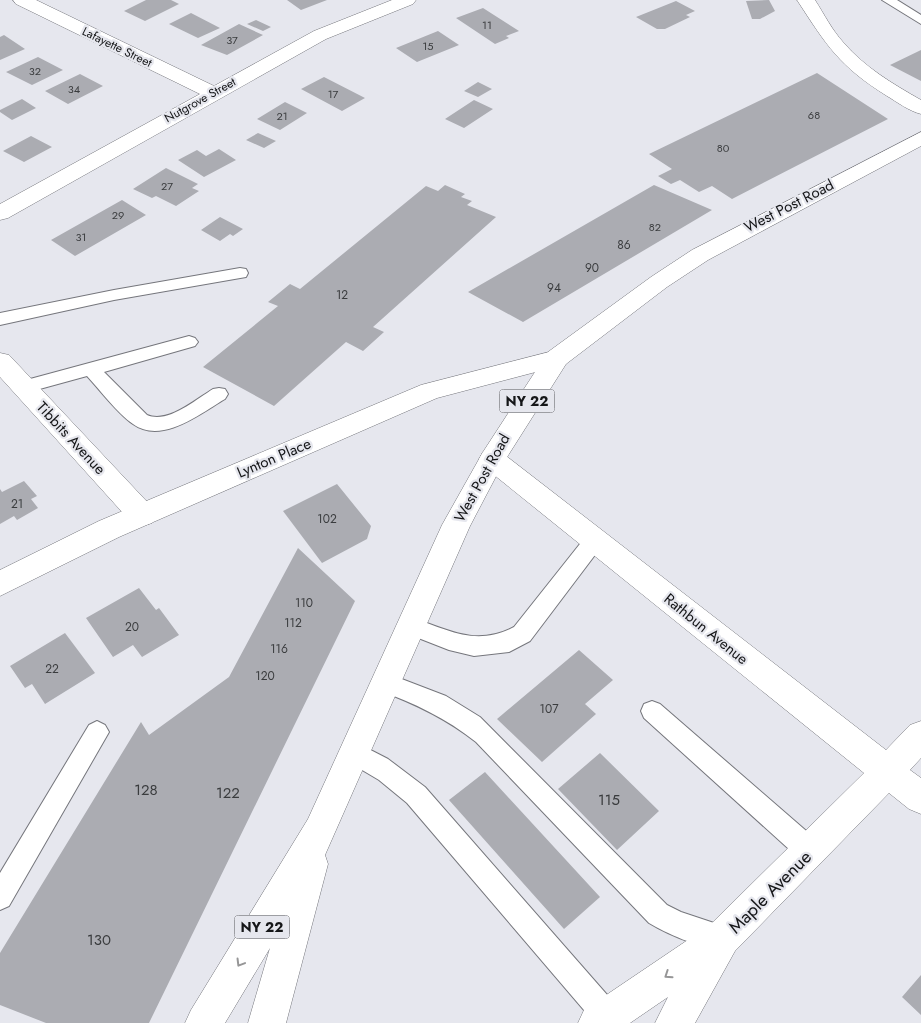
<svg xmlns="http://www.w3.org/2000/svg" width="921" height="1023" viewBox="0 0 921 1023" font-family="Jost,sans-serif">
  <rect width="100%" height="100%" fill="#e6e7ee"/>
  <path fill="#abacb2" d="M146,0H171L179,4L145,21L124,11Z
    M287,0H327L301,10Z
    M769,0L775,11L760,19H752L746,1Z
    M676,1L695,11L686,15L690,17L665,29H657L636,17Z
    M483,8L519,31L506,36L509,38L495,44L456,18Z
    M191,13L220,28L198,38L169,24Z
    M256,20L271,27L263,31L247,24Z
    M239,24L263,35L227,55L201,45Z
    M438,31L459,45L417,62L396,48Z
    M4,35L25,49L0,60V37Z
    M921,50V81L890,65Z
    M38,57L63,70L32,85L6,72Z
    M817,73L888,119L732,199L712,186L699,192L680,180L671,184L658,176L672,169L649,154Z
    M80,74L103,86L68,104L45,91Z
    M324,77L365,98L342,111L301,89Z
    M478,82L492,89L478,97L464,91Z
    M22,99L36,108L12,120L0,112V110Z
    M474,100L493,109L464,128L445,119Z
    M285,102L307,113L280,130L257,119Z
    M258,133L276,141L264,148L246,140Z
    M31,136L52,147L24,162L3,151Z
    M219,149L236,160L204,177L178,160L197,150L206,156Z
    M166,168L198,184L192,188L199,191L176,206L156,196L152,198L133,189Z
    M445,185L465,194L461,197L472,201L467,205L496,217L373,327L384,332L363,351L346,342L274,406L203,367L278,306L268,302L290,284L300,289L426,186L438,191Z
    M654,185L712,210L523,322L468,292Z
    M122,200L146,215L75,256L51,240Z
    M220,217L243,229L233,236L230,234L220,241L201,230Z
    M24,481L37,496L31,499L38,508L17,520L14,516L0,524V489L2,492Z
    M337,484L371,526L367,539L322,563L283,511Z
    M298,548L355,601L149,1023H46L0,1005V953L141,722L149,735L229,677Z
    M139,588L156,610L159,608L179,635L142,657L133,645L113,657L86,618Z
    M65,633L95,673L45,704L32,684L25,688L10,666Z
    M579,650L613,680L585,704L596,714L542,762L497,719Z
    M600,753L659,811L617,850L558,789Z
    M485,772L600,897L564,929L449,800Z
    M921,975V1015L902,997Z"/>
  <g fill="none" stroke-linecap="round" stroke-linejoin="round">
    <defs>
      <path id="lane" d="M882,0H897L921,15V24Z
        M240,268L246,269L248,273L246,277L114,300L0,325V313L114,290Z
        M189,336L195,338L198,342L195,346L104,372L147,415C168,424 195,400 213,389L219,388L225,389L228,394L225,399C201,413 162,445 133,424C117,413 101,391 87,376L25,393L19,392L16,387L19,382Z
        M594,533L601,535L604,541L601,547L530,641L509,652L474,656L449,650L403,632L400,626L403,620L411,617C448,630 476,647 514,627L587,535Z
        M386,673L446,696L480,717L667,905L681,912L732,929L736,938L732,947C713,955 667,934 649,923L476,742C446,718 414,703 378,690L375,683L378,676Z
        M652,701L660,704L819,842L823,851L819,860L810,863L801,860L644,718L641,711L644,704Z
        M97,721L105,725L109,732L105,739L9,906L0,910V873L89,725Z
        M355,742L388,759L425,787L623,1013L627,1023H595L407,803L379,780L347,761L343,753L347,745Z"/>
      <path id="street" d="M13,0H36L214,86L314,31L392,0H416L413,4L326,39L8,218L0,220V204L200,94L16,4Z
        M797,0H815C824,14 832,30 843,42C864,67 893,84 921,100V114C909,111 897,102 887,96C839,66 827,46 797,0Z
        M0,353L9,355L152,507L156,515L152,523L142,526L132,523L0,377Z"/>
      <path id="secondary" d="M557,350L566,352L569,358L566,364L437,398L119,537L0,596V570L99,521L421,385Z
        M492,449L501,452L886,750L910,725L921,721V758L910,770L921,778V814L909,809L889,793L735,951L695,1023H655L668,997L630,1023H578L584,1010L710,925L864,773L483,466L479,459L483,452Z"/>
      <path id="primary" d="M921,132V146L708,260L667,287L566,364L502,465L470,526L325,855L328,864L286,1023H248L270,948L225,1023H185L191,1010L308,819L442,525L483,452L548,352L651,277L692,250Z"/>
    </defs>
    <use href="#lane" stroke="#75767c" stroke-width="2"/>
    <use href="#street" stroke="#75767c" stroke-width="1"/>
    <use href="#secondary" stroke="#75767c" stroke-width="1"/>
    <use href="#primary" stroke="#75767c" stroke-width="1"/>
    <use href="#lane" fill="#fff" fill-rule="evenodd"/>
    <use href="#street" fill="#fff" fill-rule="evenodd"/>
    <use href="#secondary" fill="#fff" fill-rule="evenodd"/>
    <use href="#primary" fill="#fff" fill-rule="evenodd"/>
  </g>
  <defs><path id="oneway-chevron" d="M-2-3.5L2.5 0L-2 3.5" fill="none" stroke-width="1.6" stroke-linecap="round" stroke-linejoin="round" transform="scale(1.25)"/></defs>
  <g stroke="#969697">
    <use href="#oneway-chevron" transform="translate(240 963) rotate(121)"/>
    <use href="#oneway-chevron" transform="translate(668 975) rotate(146)"/>
  </g>
  <g text-anchor="middle" dominant-baseline="central" stroke-width="4.5" stroke-linejoin="round" paint-order="stroke">
    <g font-size="11" fill="#3a3c3e">
      <text x="487" y="25">11</text>
      <text x="232" y="40">37</text>
      <text x="428" y="46">15</text>
      <text x="35" y="71">32</text>
      <text x="74" y="89">34</text>
      <text x="333" y="94">17</text>
      <text x="814" y="115">68</text>
      <text x="282" y="116">21</text>
      <text x="723" y="148">80</text>
      <text x="167" y="186">27</text>
      <text x="118" y="215">29</text>
      <text x="655" y="227">82</text>
      <text x="81" y="237">31</text>
    </g>
    <g font-size="12" fill="#151618" stroke="#e6e7ee">
      <text transform="translate(117 47) rotate(26)">Lafayette Street</text>
      <text transform="translate(200 100) rotate(-29)">Nutgrove Street</text>
    </g>
    <g font-size="12" fill="#3a3c3e">
      <text x="624" y="245">86</text>
      <text x="592" y="268">90</text>
      <text x="554" y="288">94</text>
      <text x="342" y="295">12</text>
      <text x="17" y="504">21</text>
      <text x="327" y="519">102</text>
      <text x="304" y="603">110</text>
      <text x="293" y="623">112</text>
      <text x="132" y="627">20</text>
      <text x="279" y="649">116</text>
      <text x="52" y="669">22</text>
      <text x="265" y="676">120</text>
      <text x="549" y="709">107</text>
    </g>
    <g fill="#e6e7ee" stroke="#545558" stroke-width="1">
      <rect x="499.5" y="389.5" width="55" height="23" rx="4"/>
      <rect x="234.5" y="915.5" width="55" height="23" rx="4"/>
    </g>
    <g font-size="14" font-weight="bold" fill="#151618">
      <text x="527" y="401">NY 22</text>
      <text x="262" y="927">NY 22</text>
    </g>
    <g font-size="15" fill="#151618" stroke="#e6e7ee">
      <text transform="translate(789 206) rotate(-27)">West Post Road</text>
      <text transform="translate(71 438) rotate(47)">Tibbits Avenue</text>
      <text transform="translate(274 458) rotate(-23)">Lynton Place</text>
      <text transform="translate(482 478) rotate(-61)">West Post Road</text>
      <text transform="translate(706 629) rotate(39)">Rathbun Avenue</text>
    </g>
    <g font-size="15" fill="#3a3c3e">
      <text x="146" y="790">128</text>
      <text x="228" y="793">122</text>
      <text x="609" y="800">115</text>
      <text x="99" y="940">130</text>
    </g>
    <g font-size="18" fill="#151618" stroke="#e6e7ee">
      <text transform="translate(770 892) rotate(-45)">Maple Avenue</text>
    </g>
  </g>
</svg>
